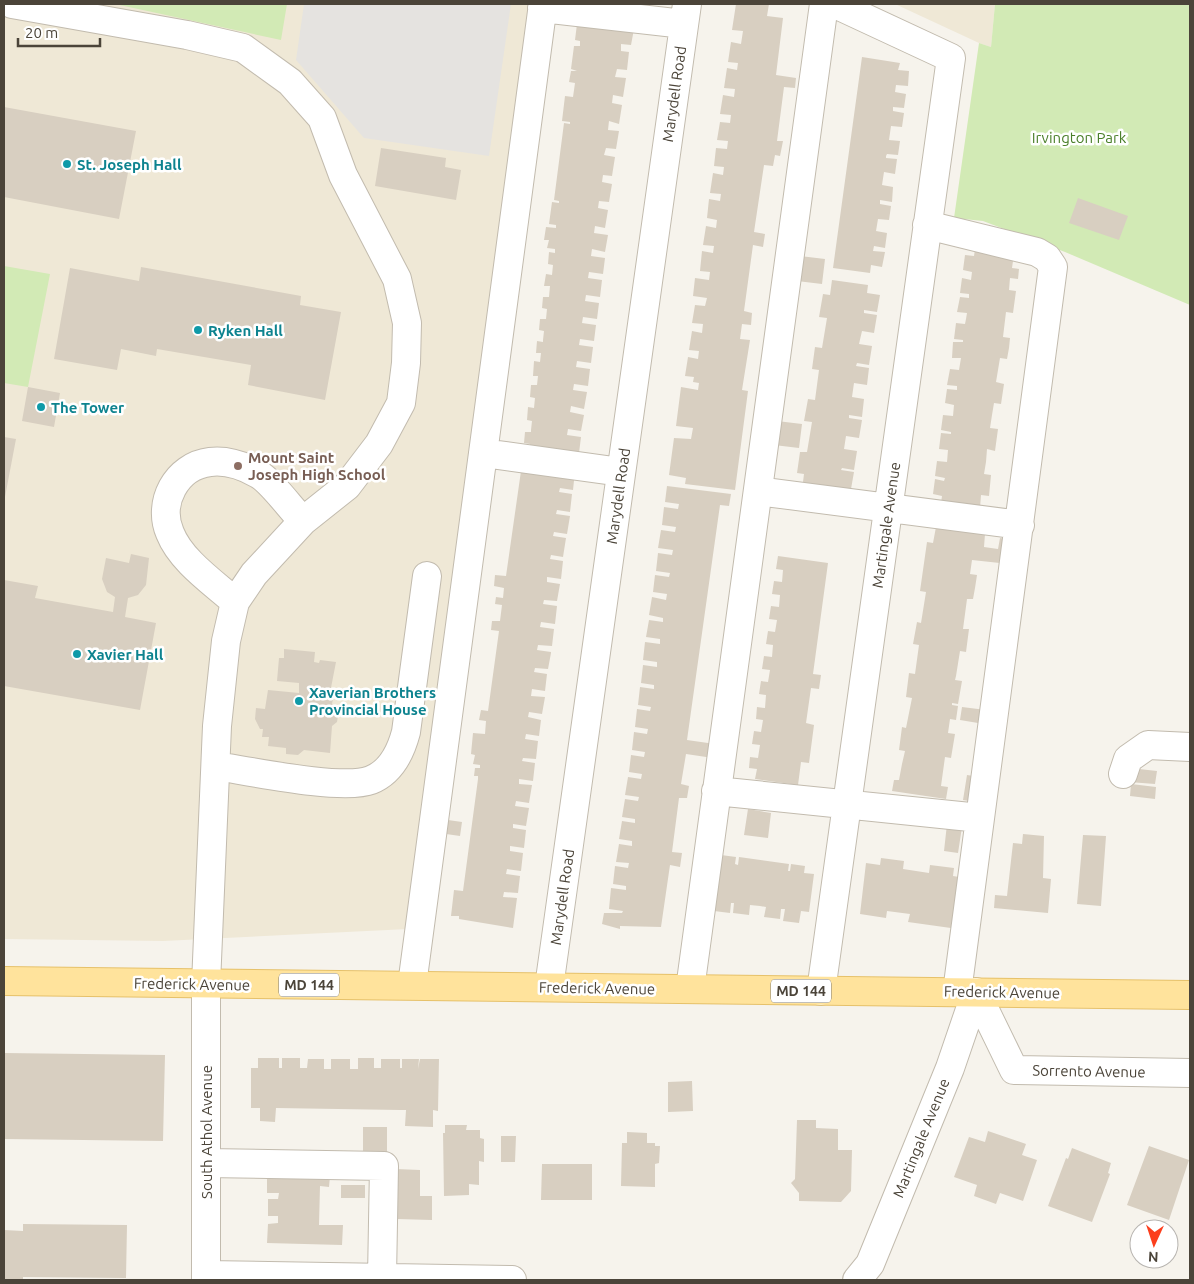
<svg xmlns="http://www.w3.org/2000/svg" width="1194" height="1284" viewBox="0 0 1194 1284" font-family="Ubuntu,sans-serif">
  <rect width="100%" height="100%" fill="#f6f3ec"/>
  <path fill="#efe8d6" d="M4,4H535L408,929L163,941L4,939Z
    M895,4H995L991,47L979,43Z"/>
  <path fill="#d2eab5" d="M115,4H287L281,40Z
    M995,4H1190V305L1065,252L983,221L954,218L979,43L991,47Z
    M4,266L50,274L28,387L4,383Z"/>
  <path fill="#e5e3e0" d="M304,4H511L489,156L364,138L296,60Z"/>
  <path fill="#d8cfc1" d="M736,4H769L767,16L783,18L776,75L796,78L795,88L784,87L777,141H783L780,156L775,155L773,166L764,165L754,232L765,234L763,247L753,245L744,311L752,313L751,325L742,324L740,339L750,340L742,390L748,391L735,490L685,484L686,478L669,475L674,438L691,439L693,428L676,426L681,387L698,390L699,383L693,382L694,377L685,376L688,357L698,359L699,351L689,350L692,331L702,333L703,324L692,323L695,305L705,306L707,298L693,296L695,278L709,280L710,272L700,271L702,251L713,253L714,246L703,245L706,226L716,228L717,220L707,218L709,199L720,201L721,194L710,193L713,173L723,175L724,167L714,166L716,148L727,149L728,141L717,140L720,122L730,123L731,115L720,114L723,95L734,97L735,89L724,88L727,68L737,70L738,63L728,62L731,42L741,44L743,31L732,30Z
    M577,24L634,29L631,45L621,44V51L629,52L627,70L617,69L615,77L626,78L623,97L613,95L612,103L622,105L619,124L609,121L608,130L619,131L616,149L606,148L604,155L615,157L612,176L603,175L602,182L612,184L609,202L599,201L598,208L608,210L605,228L595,226L594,233L608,235L605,252L592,249L591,256L605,258L603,274L589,272L588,278L602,280L600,297L586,295L585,301L599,303L597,319L583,317L582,323L596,325L594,341L580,339L579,345L593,347L591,363L577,361L576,367L590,369L588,386L574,384L573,390L587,392L584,409L571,406L570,412L584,415L581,431L568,429L567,435L581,437L579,453L528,452L530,444L524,443L525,432H531V430L532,421L527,420L528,407L534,408L535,398L530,397L531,385H537L538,376H533L534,361L540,362L541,353H536L537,341L543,342V340L544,331L539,330L540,319H546L547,309L542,308L543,297H549L550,286H544L546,274L552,275L553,265L548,264L549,252L555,253V249L547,248L549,240H544L546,227L556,228V225L549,224L552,202L559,203V201L554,200L564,123L570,124V122L562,121L565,96L573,97L575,83L569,82L571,71H577L571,69L574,46H580V41L575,40Z
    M862,57L900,63L898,70L909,71L908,86L896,85L895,92L906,94L904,108L893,107V111L904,113L902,127L891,126L889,140L900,141L898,155L887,154L886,156V158L897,159L895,174L884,172L882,185L893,187L892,202L880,200V204L891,206L889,220L878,219L876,231L887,233L885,248L874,246L873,251L885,252L882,267L871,265L870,273L833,268Z
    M4,107L136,131L119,219L4,197Z
    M381,148L446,158L445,167L461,170L456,200L375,186Z
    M1078,198L1128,216L1119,240L1069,223Z
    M975,249L1014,254L1012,268L1019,269L1018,279L1010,278L1009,290L1016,291L1013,313L1006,312L1003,337L1010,338L1009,348L1007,359L1000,358L996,382L1004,384L1001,404L994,403L992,415L990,428L998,429L995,451L987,449L986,462L984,474L991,475L989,496L981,495L980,508L941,503L942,496L933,494L935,479L944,481L945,478L935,476L937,461L947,462L948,450L939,449L941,433L951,434V432L941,430L943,415L953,416L954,405L945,403L947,389L957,390V386L947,385L950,369L959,370L961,358H952L953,342H963V340L954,339L956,323L965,324L966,319L967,313L957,312L960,297L969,298V294L960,293L962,278L971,280L972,272L963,270L965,255L974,256Z
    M800,256L825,259L822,284L797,281Z
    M141,267L301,296L300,305L341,312L325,400L248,385L251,365L157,349L156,356L121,349L117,370L54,359L70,268L139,281Z
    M832,280L868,285L867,293L880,295L877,312L864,310V313L877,315L874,333L862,331L859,344L872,346L869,365L857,363L856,366L869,368L867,385L854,383L852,397L864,399L862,417L849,415V418L862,420L859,438L846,436L844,449L857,451L854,470L842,468L841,470L854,472L851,489L839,488L838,495L802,490L804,474L797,473L800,452H807L812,422L804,421L808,399L815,400L819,370L812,369L815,347L822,348L827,318L819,317L823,294L830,295Z
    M28,387L60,393L54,427L22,421Z
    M777,421L802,424L799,448L774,445Z
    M4,437L16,439L5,497H4Z
    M522,464L575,471L573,490L560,488L559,492L572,494L570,512L557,510L556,514L570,516L567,534L554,532L553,536L566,538L563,557L551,555L550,559L563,561L561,579L547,577V582L560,584L557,601L544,600L543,604L557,606L555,624L541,622L540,627L554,629L552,646L538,645L537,650L551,652V653L548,669L535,668L534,672L547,674L545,691L532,689L531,696L545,697L542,714L529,712L528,717L541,720L539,736L526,734L525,739L538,741L536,759L523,758L522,761L535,763L533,781L519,779V784L532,785L529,803L516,801L515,806L529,808L526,826L513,824V828L526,830L524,848L510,846V851L523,853L521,871L507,869L506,874L520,876L518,893L504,892L503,897L517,898L513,928L459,919V916H451L454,890L463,891L478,779V776H474L475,768H480V765L473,764L475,755L471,754L473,733L485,734L486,721L479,720L481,710L488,711L499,631L491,630L492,621H500L502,605L495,604L496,597L503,598L504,588L494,586L495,575L506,576Z
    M667,486L731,494L729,506L720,505L687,740L715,744L713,758L686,754L681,784L689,786L687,798H679L672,852L682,853L680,867L670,865L661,927L620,926V929L602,924L604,913H622L623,911L609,909L611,888L626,890V886L613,884L615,866L628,868L629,863L616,862L619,844L632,846V841L619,839L622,821L635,823V819L622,817L625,799L638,801L639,797L625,795L628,777L641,779L642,774L629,772L631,755L644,757L645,752L632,750L634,732L647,734L648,729L635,727L637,709L650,711L651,707L638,705L640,687L654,689V685L641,683L643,665L657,667V662L643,660L645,642L660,644V639L646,637L649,620L663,622V618L649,615L652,597L666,600L667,594L653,592L655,575L669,577L670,573L656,571L658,553L672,555L673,550L658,548L661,530L675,532L676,527L662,525L664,507L678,509L679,504L665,502Z
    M936,527L985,534L984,547L998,549L1000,538L1012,540L1009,564L972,560L970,574L977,575L975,588L973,599H967L963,629H969L966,652L960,651L956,676L955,680L962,681L958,704L952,703V705L958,706L956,720L950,719L948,733L955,734L951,758L945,757L941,786L948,787L946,799L892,791L894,780H899L902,764L905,751L899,750L902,727L906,728L912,698L906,697L909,673L915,674L919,645L913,644L917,622L921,623L926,592L920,591L927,542L933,543Z
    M131,554L149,558L146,585L138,595L128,598L125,617L156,623L140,710L4,686V580L38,586L35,598L113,612L115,597L107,592L102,579L106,558L129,563Z
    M778,556L828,563L813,674L821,675L819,689L811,688L806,723L814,725L809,763L801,762L798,785L755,779L757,769L749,768L750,757L758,758L760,745L752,744L754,731L761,732L763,720L756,719L757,707L765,708L766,695L759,694L761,681L768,682L770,670L762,669L764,656L772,657L773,645L766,644L768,631L775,632L777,620L769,619L771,606L779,607L780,595L772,594L774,581L782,582L783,570L776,569Z
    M284,649L315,652L314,662L319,663L320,660L336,662L329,698L333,699L332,704L339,709L337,722L332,726L330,753L304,750L298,755L286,754V748L268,746L269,737H262L263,729H260L255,719L256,708L265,709L268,690L299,693V683L277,681L279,658H284Z
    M962,707L986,710L984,724L960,720Z
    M1130,768L1157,771L1155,784L1129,782Z
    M967,775L980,777L975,802L963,800Z
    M1131,784L1156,787L1155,799L1130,796Z
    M748,809L771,813L768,838L744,835Z
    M441,819L462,822L460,836L439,833Z
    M947,824L962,827L958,853L944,851Z
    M1023,834L1044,836L1043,878L1051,879L1048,913L994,908L995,895L1007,896L1013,843L1022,844Z
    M1083,835L1106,836L1101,906L1077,904Z
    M721,855L736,857L735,864L738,865L739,857L789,864L788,871H790L791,864L805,866L804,873L814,874L809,912L801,911L799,923L783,921L785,909H781L780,919L764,917L766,907L760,906L750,905L749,915L733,913L734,903H731L730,913L714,911L716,901L709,900Z
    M881,858L904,861L903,869L929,873L930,865L954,868L953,876L965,878L958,929L908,922L910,914L887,911L886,918L860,914L866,863L880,865Z
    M4,1053L165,1055L163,1141L4,1139Z
    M258,1058H279V1068H282V1058H300V1068H307L308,1059H324V1069H331V1059H350V1069H358V1058H374V1068H381V1059H400V1068H402V1059H419L418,1069L420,1059H439L438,1111L433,1110V1127L405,1126L406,1110H400L276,1108L275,1122L260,1121V1108H251V1068H258Z
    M692,1081L693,1111L668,1112V1082Z
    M797,1120H816V1128L838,1129V1150H852L851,1191L841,1202L799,1201V1193L791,1183L795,1179Z
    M445,1125H467L466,1130H480V1138L484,1139V1162L479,1161V1185L469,1184V1195L444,1196L443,1133H445Z
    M363,1127H387V1153L363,1151Z
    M988,1131L1026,1144L1022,1155L1037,1160L1023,1201L1000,1193L996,1204L974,1196L977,1185L954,1177L969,1137L985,1142Z
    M627,1132L647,1133V1143H655V1146H660L659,1163L655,1164V1187L621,1186L622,1143H627Z
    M501,1136H516L515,1162H501Z
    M1149,1146L1189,1160L1169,1220L1127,1205Z
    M1072,1148L1111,1163L1108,1173L1110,1174L1092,1222L1048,1206L1066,1158L1068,1159Z
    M542,1164H592V1200H541Z
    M396,1169L420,1170V1196H432V1220L397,1219Z
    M267,1174L330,1176L329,1187L320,1186L319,1225H343L342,1245L267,1243L268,1224L278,1223V1216H268V1199H278L279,1193H267Z
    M341,1185H365V1198H341Z
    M23,1224L127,1225L126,1278L23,1277V1280H4V1230L23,1231Z"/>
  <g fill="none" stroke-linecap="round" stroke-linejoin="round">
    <defs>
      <path id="minor" d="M12,4L187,35L243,48L290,82L322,118L343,175L397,279L407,323L406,363L401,403L379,444L347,486L303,521L254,574L235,602L226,641L217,726L206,984V1280
        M542,8L684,24
        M927,225L1037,252L1047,258L1053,267L957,992
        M483,453L621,472
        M758,491L1020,525
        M235,602C214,583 181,561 170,533C157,503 176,466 210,462C226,460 244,466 258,474C270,480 292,510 303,521
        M216,766C249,771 343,791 371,780C391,772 401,751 406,732L427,576
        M1123,774L1128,759L1148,745L1190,747
        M716,791L980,818
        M412,985L543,4
        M549,987L687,4
        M690,989L824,4
        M821,991L951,58L835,4
        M976,992L1014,1070L1190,1073
        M206,1163L384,1166L382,1278
        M206,1275L512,1280
        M857,1280L870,1264L950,1068L976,992"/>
      <path id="major" d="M4,981L1190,995"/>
    </defs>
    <use href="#minor" stroke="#c2bbae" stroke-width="30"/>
    <use href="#major" stroke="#e6c16a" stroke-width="30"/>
    <use href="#minor" stroke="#fff" stroke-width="28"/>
    <use href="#major" stroke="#ffe39c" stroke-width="28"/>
  </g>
  <g fill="#0f9aa8" stroke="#fff" stroke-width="2">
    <circle cx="67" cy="164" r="5"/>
    <circle cx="198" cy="330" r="5"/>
    <circle cx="41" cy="407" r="5"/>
    <circle cx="77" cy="654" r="5"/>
    <circle cx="299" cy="701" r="5"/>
  </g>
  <circle fill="#8d6e63" stroke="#fff" stroke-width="2" cx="238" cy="466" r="5"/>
  <g text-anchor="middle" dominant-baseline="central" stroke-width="5" stroke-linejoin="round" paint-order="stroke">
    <g fill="#fff" stroke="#817c74" stroke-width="1">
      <rect x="279" y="973.5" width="60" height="23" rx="4"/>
      <rect x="771" y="979.5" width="60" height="23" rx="4"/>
    </g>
    <g font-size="14" font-weight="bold" fill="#4b4439">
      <text x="309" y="985">MD 144</text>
      <text x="801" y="991">MD 144</text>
    </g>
    <g font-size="15" fill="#4b4439" stroke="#fff">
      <text transform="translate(674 94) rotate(-82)">Marydell Road</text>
      <text transform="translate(618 496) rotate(-82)">Marydell Road</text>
      <text transform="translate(886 525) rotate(-82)">Martingale Avenue</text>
      <text transform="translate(562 897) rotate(-82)">Marydell Road</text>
      <text transform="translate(192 984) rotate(1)">Frederick Avenue</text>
      <text transform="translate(597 988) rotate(1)">Frederick Avenue</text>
      <text transform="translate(1002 992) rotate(1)">Frederick Avenue</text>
      <text transform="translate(1089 1071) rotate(1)">Sorrento Avenue</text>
      <text transform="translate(206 1132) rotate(-90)">South Athol Avenue</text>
      <text transform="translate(921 1138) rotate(-68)">Martingale Avenue</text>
    </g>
    <g font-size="15" fill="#4a7f2a" stroke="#fff">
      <text x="1079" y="137">Irvington Park</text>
    </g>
    <g font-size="15" font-weight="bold" fill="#0d838f" stroke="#fff" text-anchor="start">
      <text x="77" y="164">St. Joseph Hall</text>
      <text x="208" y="330">Ryken Hall</text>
      <text x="51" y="407">The Tower</text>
      <text x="87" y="654">Xavier Hall</text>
      <text x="309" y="692">Xaverian Brothers<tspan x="309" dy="17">Provincial House</tspan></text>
    </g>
    <g font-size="15" font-weight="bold" fill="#785e54" stroke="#fff" text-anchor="start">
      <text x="248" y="457">Mount Saint<tspan x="248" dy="17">Joseph High School</tspan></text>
    </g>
  </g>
  <rect width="1194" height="1284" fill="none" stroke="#4b4439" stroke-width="10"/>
  <g transform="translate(1154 1244) rotate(183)"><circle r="24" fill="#ffffff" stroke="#b7b4b0"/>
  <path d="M0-4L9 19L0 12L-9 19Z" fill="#fc3f1d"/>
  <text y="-8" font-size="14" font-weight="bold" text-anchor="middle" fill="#4b4439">N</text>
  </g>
  <path d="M18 38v8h82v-8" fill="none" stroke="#4b4439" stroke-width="2.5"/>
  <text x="25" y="38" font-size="15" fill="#4b4439" stroke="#ffffff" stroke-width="4" paint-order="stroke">20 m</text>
</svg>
